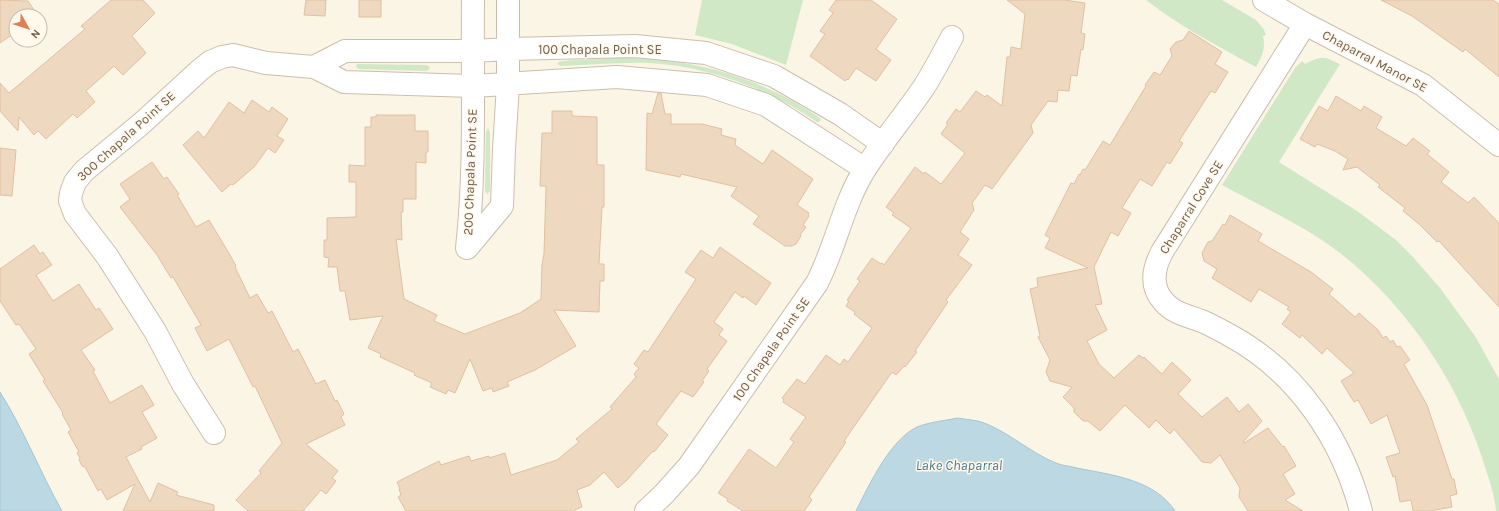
<svg xmlns="http://www.w3.org/2000/svg" width="1499" height="511" viewBox="0 0 1499 511" font-family="Karla,sans-serif">
  <rect width="100%" height="100%" fill="#fbf5e6"/>
  <path fill="#d0e8c6" d="M702,0H803L786,65L732,44L695,35Z
    M1146,0H1222L1256,20L1263,28L1266,35L1263,36C1266,49 1262,56 1256,67C1219,47 1178,25 1146,0Z
    M613,58C690,57 756,75 820,118L821,120L819,122H817C769,89 708,66 649,63C620,62 591,65 561,66L557,64L559,62L562,61Z
    M1320,58H1326L1340,64L1279,162L1357,211L1396,240L1412,256L1440,288L1475,336L1499,379V511H1496C1495,498 1491,485 1487,473C1462,388 1410,308 1340,253C1304,225 1262,207 1222,185L1295,68L1302,61L1305,64L1313,60Z
    M357,64L426,65L429,66L430,68L427,71L359,69L356,67Z
    M488,128L490,132V191L487,194L485,191L486,132Z"/>
  <path fill="#bcd9e3" stroke="#a3c7d4" d="M0,392C24,430 40,472 62,511H0Z
    M957,418C964,419 971,420 978,421C1004,428 1030,453 1056,463C1063,466 1070,466 1077,468C1111,475 1154,479 1175,511H856C869,485 890,440 917,427C929,422 944,421 957,418Z"/>
  <path fill="#efd8c0" stroke="#e0c0a1" d="M0,0L28,1L38,16H16V32L0,43Z
    M111,0H143L155,13L132,36L146,53L123,75L114,66L86,91L95,102L77,118L73,114L46,139L38,131L34,135L19,117L18,131L0,111V83L9,93L85,29L81,26Z
    M306,0H326L325,16L304,15Z
    M359,0H381V17H359Z
    M836,0H871L897,19L876,49L891,60L876,81L856,68L848,80L847,79L845,81L810,56L825,34L820,31L833,13L829,10Z
    M1007,0H1065L1085,3L1081,33L1085,34L1083,50L1081,49L1077,76L1071,75L1069,91L1058,90L1057,102L1048,101L1031,125L1033,133L992,189L985,185L972,203L974,210L960,232L969,239L958,255L972,265L946,300L948,302L915,351L917,352L905,367L904,366L898,373L896,375L892,372L844,441L846,442L809,497L812,500L804,511H743L727,501L728,499L718,493L749,449L776,468L794,442L790,439L806,417L783,402L784,400L782,398L797,379L805,384L826,355L840,365L844,359L848,362L872,328L854,314L855,312L846,306L849,301L847,300L860,281L857,279L872,258L881,264L882,263L884,265L911,228L892,215L894,213L886,207L915,167L924,174L925,172L941,184L946,178L965,153L941,134L948,124L946,123L956,109L960,112L976,91L985,97L987,95L1002,106L1007,57H1010L1011,47L1021,49L1025,14Z
    M1381,0H1493L1499,4V77L1465,49L1463,52L1412,16Z
    M1189,31L1222,52L1215,64L1228,72L1215,93L1211,91L1179,141L1183,143L1170,164L1167,162L1152,186L1140,179L1122,208L1131,213L1118,236L1111,232L1094,267L1102,304L1095,305L1107,330L1087,341L1099,364L1114,378L1139,355L1143,358L1144,357L1162,374L1172,362L1191,380L1178,394L1202,417L1227,397L1239,412L1248,404L1262,421L1243,442L1244,443L1268,428L1283,447L1284,446L1296,466L1283,474L1295,494L1285,500L1303,511H1248L1239,497L1240,488L1220,455L1211,463L1202,462L1174,429L1170,434L1156,420L1149,428L1125,405L1100,431L1088,421H1083L1074,412V408L1063,397L1072,387L1050,381L1046,372L1050,360L1038,337L1040,336L1030,289L1038,287L1037,278L1088,268L1045,248L1050,238L1045,235L1071,183L1074,184L1079,174L1080,175L1083,169L1085,170L1103,141L1110,145L1146,86L1145,85L1154,72L1160,75L1172,56L1170,49L1176,42L1183,40Z
    M658,93H661L665,114H671V124H702L722,129L721,135L736,139L735,145L763,164L772,150L813,179L797,205L809,213L808,214L809,216L803,225L806,227L800,235L801,236L796,244L792,246H785L753,224L759,216L731,196L737,187L681,174L680,177L646,170L647,113L652,114Z
    M1336,96L1361,111L1364,106L1382,117L1376,128L1406,146L1413,138L1430,151L1427,154L1449,172L1441,182L1468,203L1474,197L1499,223V307L1439,241L1437,242L1420,225L1403,211L1405,208L1378,187L1380,185L1357,167L1343,170L1348,159L1335,151L1317,144L1315,147L1300,139L1319,106L1328,111Z
    M252,100L269,112L272,107L288,119L277,136L284,140L275,153L268,148L254,167L233,185L231,184L222,192L183,145L198,131L204,138L229,102L244,113Z
    M552,111H572V116L597,117V165H604V207H602L599,264H604V281H600L599,312L554,310L576,346L535,370L507,382L509,386L493,392L492,388L483,391L470,359L455,393L448,390L446,394L430,387L432,383L414,375L415,373L380,357L381,354L368,348L383,316L350,320L345,291H340L337,267H328L329,258L324,257V240H327V218L356,217V182H349V165L365,166V127H371V117H376V115H415V131H428V152H426V163L416,162V199H403V212H401L402,240L396,239L404,299L437,315L434,321L465,334L520,313L541,299L542,264L544,254L546,186H540L542,133H552Z
    M0,148L16,150L12,196L0,195Z
    M152,162L164,179L167,177L179,194L177,195L196,227L209,220L230,255L236,266L235,267L250,298L257,294L268,313L272,311L293,352L298,349L316,384L325,380L335,401L337,400L344,414L341,417L345,425L306,444L338,471L332,478L336,481L326,494L321,490L303,511H248L236,500L261,473L259,471L282,443L255,386L253,387L229,339L207,351L195,328L201,325L173,277L171,278L157,255L120,207L130,199L120,184Z
    M1230,215L1262,234L1258,241L1311,272L1333,289L1329,294L1355,317L1359,313L1378,330L1383,338L1386,336L1390,342L1393,340L1397,347L1400,346L1410,360L1404,364L1427,405L1452,479H1454L1457,494L1450,496L1452,507L1430,511H1413L1411,500L1400,502L1395,476L1393,477L1386,457L1400,453L1387,415L1371,424L1358,400L1354,402L1341,381L1354,373L1327,348L1322,354L1302,335L1300,338L1282,324L1291,312L1287,309L1289,307L1259,289L1251,302L1212,278L1217,269L1204,261L1202,253L1208,242L1212,241L1223,224L1225,225Z
    M34,245L40,254L43,252L52,265L36,275L53,301L79,284L96,310L99,308L113,329L81,350L95,370L93,371L110,403L142,385L154,405L142,412L157,438L141,447L142,449L126,457L150,502L158,483L178,492L176,495L214,505V511H123L135,484L107,500L101,489L98,491L85,467L82,466L79,460L80,458L77,453L79,452L68,432L71,430L62,414L63,413L43,381L45,380L29,354L36,349L19,324L16,325L0,301V269Z
    M720,247L771,283L756,305L744,296L743,298L735,292L714,322L723,329L719,335L727,341L707,369L709,371L702,381L704,382L693,397L681,391L656,424L668,435L654,452L653,451L627,480L618,488L604,472L590,485L577,490L582,507L572,511H406L398,497L401,495L399,489H400L397,482L439,461L441,465L469,456L471,461L489,456V458L505,453L511,475L557,460L579,442L576,439L612,409L610,407L636,377L634,374L639,368L634,364L644,350L648,352L696,279L685,272L701,250L713,258Z"/>
  <g fill="none" stroke-linecap="round" stroke-linejoin="round">
    <defs>
      <path id="minor" d="M1264,0L1305,24L1423,85L1499,145
        M1305,24L1162,252C1153,269 1150,287 1164,302C1174,314 1190,316 1204,322C1213,326 1222,331 1231,336C1298,373 1342,439 1361,511
        M314,67L345,51H473L509,49L635,46L706,53L774,76L840,114L883,144
        M467,248L502,206L504,149L508,85V0
        M467,248C476,166 472,83 473,0
        M214,433L183,384L155,331L107,256L75,214L70,201L71,193L75,182L84,171L141,124L200,70L210,62L222,57L233,55L266,63L314,67L344,82L473,86L617,77L707,85L766,105L865,169
        M646,511L664,494L689,466L817,283C836,246 843,204 865,169C883,141 905,115 924,87C934,71 943,54 952,37"/>
    </defs>
    <use href="#minor" stroke="#ccbead" stroke-width="24"/>
    <use href="#minor" stroke="#fff" stroke-width="22"/>
  </g>
  <g text-anchor="middle" dominant-baseline="central" stroke-width="3" stroke-linejoin="round" paint-order="stroke">
    <g font-size="13" fill="#735e4d" stroke="#fef9ec">
      <text x="600" y="49">100 Chapala Point SE</text>
      <text transform="translate(1375 61) rotate(28)">Chaparral Manor SE</text>
      <text transform="translate(126 136) rotate(-42)">300 Chapala Point SE</text>
      <text transform="translate(470 172) rotate(-88)">200 Chapala Point SE</text>
      <text transform="translate(1191 207) rotate(-58)">Chaparral Cove SE</text>
      <text transform="translate(771 349) rotate(-55)">100 Chapala Point SE</text>
    </g>
    <g font-size="14" font-style="italic" fill="#4b798b" stroke="#fef9ec">
      <text x="959" y="465">Lake Chaparral</text>
    </g>
  </g>
  <g transform="translate(28 28) rotate(129)"><circle r="19" fill="#fef9ec" stroke="#c6bbac"/>
  <path d="M0-3L7 15L0 10L-7 15Z" fill="#dd8154"/>
  <text y="-6" font-size="11" font-weight="bold" text-anchor="middle" fill="#735e4d">N</text>
  </g>
</svg>
